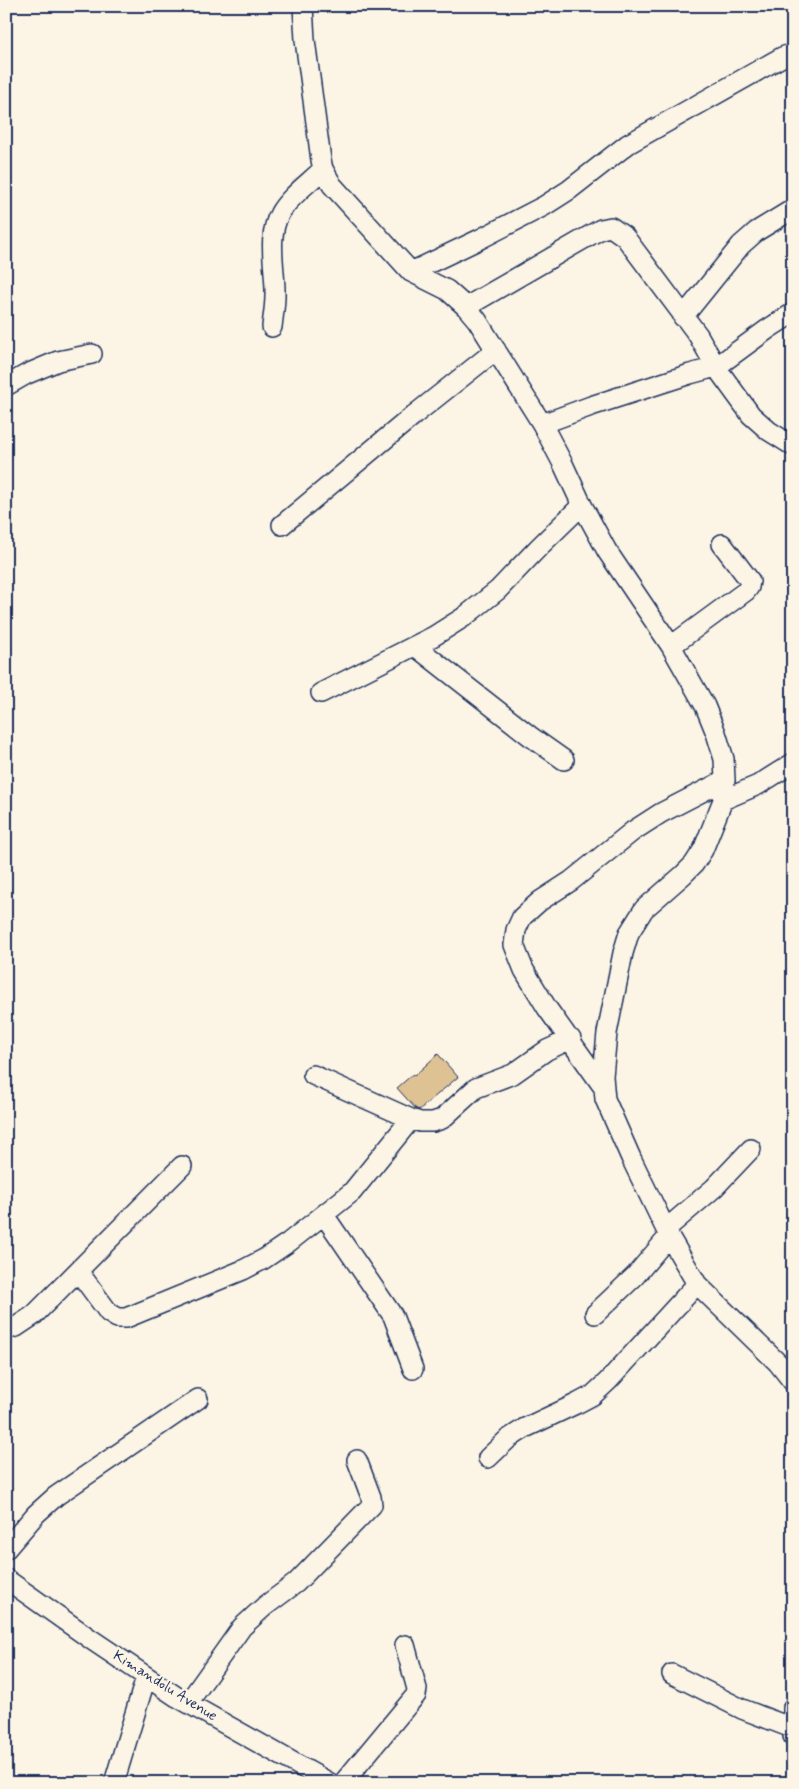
<svg xmlns="http://www.w3.org/2000/svg" width="799" height="1789" viewBox="0 0 799 1789" font-family="Mynerve,sans-serif">
  <rect width="100%" height="100%" fill="#fcf5e5"/>
  <filter id="ink" filterUnits="userSpaceOnUse"><feTurbulence type="fractalNoise" baseFrequency=".02" numOctaves="2"/><feDisplacementMap in="SourceGraphic" scale="10" xChannelSelector="R" yChannelSelector="G"/><feConvolveMatrix kernelMatrix="1 2 1 2 8 2 1 2 1" color-interpolation-filters="sRGB"/></filter>
  <g filter="url(#ink)">
    <path fill="#dec293" stroke="#1b2f5e" d="M438,1054L458,1077L419,1110L415,1108L397,1088L413,1074L414,1076Z"/>
    <g fill="none" stroke-linecap="round" stroke-linejoin="round">
      <defs>
        <path id="minor" d="M303,6L305,40L321,160L323,169L332,185L411,272L447,290L466,307L477,320L542,424L563,464L582,505L607,551L671,646L705,706L716,733L724,759L725,780L723,800L703,850L694,864L683,875L644,909L629,933L623,953L607,1033L603,1076L604,1088L605,1099L631,1158L669,1236L697,1284L778,1363L793,1382
          M411,272L480,239L544,206L569,190L628,144L782,57L793,53
          M466,307L601,229L611,227L625,237L698,335L716,367L751,415L769,431L793,446
          M683,317L741,245L757,231L793,209
          M272,327C273,317 275,306 275,296C276,270 266,237 280,213C288,198 310,182 323,169
          M6,386L27,374L58,361L92,354
          M542,424L591,406L690,374L716,367L768,329L793,313
          M282,525L414,415L496,350
          M415,646L530,736L564,760
          M671,646L746,591L749,587L750,581L722,544
          M321,693L434,636L464,617L498,590L539,547L582,505
          M723,800L758,785L793,763
          M313,1075L411,1119L420,1122H433L442,1119L476,1088L513,1074L547,1050L571,1039
          M604,1088L547,1008L524,970L514,945L516,930L522,917L540,901L571,881L633,831L661,813L725,780
          M324,1215L393,1316L413,1369
          M666,1229L714,1188L751,1149
          M78,1271L109,1313L117,1318H126L243,1270L264,1259L289,1242L352,1192L411,1119
          M595,1314L635,1276L669,1236
          M6,1330L16,1327L34,1315L182,1166
          M488,1458L508,1439L525,1428L578,1403L593,1395L608,1381L697,1284
          M6,1549L36,1514L56,1496L198,1399
          M6,1579L92,1640L177,1697L330,1783
          M672,1674L742,1709L792,1728
          M188,1703L242,1627L265,1606L296,1583L372,1505L371,1497L357,1460
          M793,1707V1736
          M114,1783L146,1677
          M343,1783L416,1695L417,1689L405,1645"/>
      </defs>
      <use href="#minor" stroke="#1b2f5e" stroke-width="22"/>
      <use href="#minor" stroke="#fcf5e5" stroke-width="19"/>
    </g>
  </g>
  <g text-anchor="middle" dominant-baseline="central" stroke-width="4.5" stroke-linejoin="round" paint-order="stroke">
    <g font-size="15" fill="#1b2f5e" stroke="#fcf5e5">
      <text transform="translate(165 1686) rotate(32)">Kimandolu Avenue</text>
    </g>
  </g>
  <rect width="799" height="1789" fill="none" stroke="#fcf5e5" stroke-width="25"/>
  <rect x="12" y="12" width="774" height="1764" fill="none" stroke="#1b2f5e" stroke-width="2" filter="url(#ink)"/>
</svg>
